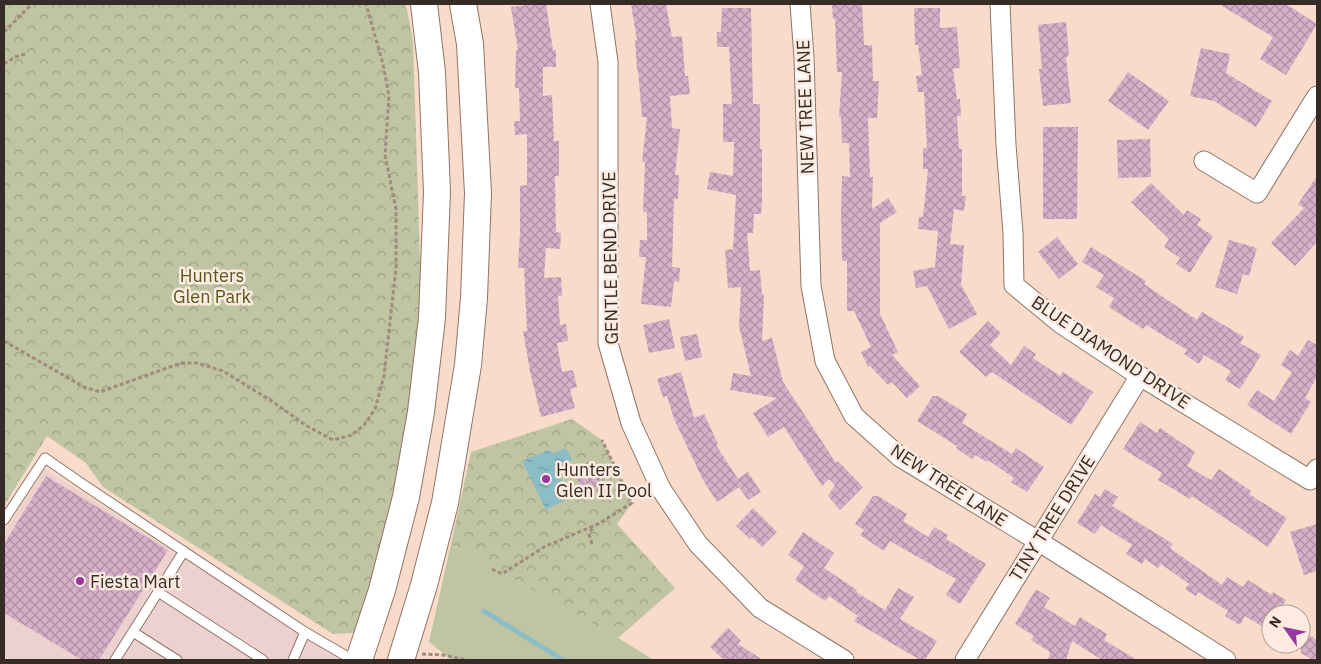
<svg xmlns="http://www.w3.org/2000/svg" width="1321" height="664" viewBox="0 0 1321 664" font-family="'IBM Plex Sans',sans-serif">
  <defs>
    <pattern id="park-crowns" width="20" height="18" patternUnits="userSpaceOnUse" patternTransform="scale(1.25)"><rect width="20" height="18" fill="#bfc4a2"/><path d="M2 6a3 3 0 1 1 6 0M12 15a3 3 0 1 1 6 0" fill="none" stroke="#9c9f84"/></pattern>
    <pattern id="water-ripples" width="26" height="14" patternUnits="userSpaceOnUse" patternTransform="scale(1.25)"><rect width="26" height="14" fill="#8abdc6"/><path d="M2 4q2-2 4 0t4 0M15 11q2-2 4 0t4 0" fill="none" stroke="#729aa1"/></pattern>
    <pattern id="building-cross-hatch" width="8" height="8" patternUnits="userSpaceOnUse" patternTransform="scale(1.25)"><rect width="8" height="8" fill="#d6b0c9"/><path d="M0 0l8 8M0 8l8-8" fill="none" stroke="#ae8fa3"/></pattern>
  </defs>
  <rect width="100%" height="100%" fill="#f9dbcb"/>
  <path fill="#ecd1ce" d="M45,469L341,660H4V533Z"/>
  <path fill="#bfc4a2" d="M451,544L618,638L654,660H452L429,642Z"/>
  <path fill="url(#park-crowns)" d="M4,4H406L413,42L422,321L402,488L364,615L353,633L333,634L103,487L86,463L47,436L4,506Z
    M572,419L602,440L632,503L617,524L675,588L618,638L451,544L471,452Z"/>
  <path fill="url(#water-ripples)" d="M566,448L572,460L559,466L558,473L564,485L568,486L573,496L546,510L522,461L549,450L553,453Z"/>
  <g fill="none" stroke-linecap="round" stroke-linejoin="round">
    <path stroke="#8abdc6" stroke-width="5" d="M484,611L563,660"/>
  </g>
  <path fill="url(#building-cross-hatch)" d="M534,4H546L553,50H556V67H543V96L552,95L554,141H559V176H555L556,232L561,233L560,249L546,248L544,278L561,277L562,296H558L560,325L566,324L568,341L557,343L562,372L573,370L577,387L570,389L575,408L541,417L530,371L523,331H527L524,268H518L520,231V186L527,185V134L515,135L514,121H520L519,88H515L516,50H518L511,7Z
    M631,4H666L672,37L682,36L685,76H688L690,94L670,96L672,128L680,129L675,175H679L678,199H674L672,267L680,268L679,282L674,281L671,307L641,304L646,257H639L640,240H647V212H643L645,162H642L647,117H642L638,70H637L635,40H637Z
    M832,4H862L864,45H872L873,81H879L877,118H868L870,177H873L872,209L888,198L897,212L880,223V314L898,352L892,355L920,386L907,398L892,382L888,385L870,366L868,367L861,352L871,347L854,311H847V261H842L841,214L842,176L850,177L849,143H842L841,117H839L842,72H837L835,19H833Z
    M1219,4H1286L1317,24L1286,75L1260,59L1273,37Z
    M722,8H751L753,104H760V149H762V201L761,214H754L753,233H747L750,271L760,270L762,294L764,295L762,341L772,338L783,382L836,463L838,461L863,487L840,510L828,496L835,485L829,479L822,486L784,427L768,437L753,413L777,398L730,390L733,373L751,376L739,326L741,287L728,288L725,250L733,249L736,195L707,189L710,172L733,176L734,142H723V104H732L729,47H717V32H721Z
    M914,8H940V28L957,27L960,68L953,69L957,99H960L961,116H957L959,149H962V196H966L964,211L954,209L950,244L964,245L961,285L977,314L949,329L927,286L916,288L913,271L935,267L938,231L918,229L919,217H923L928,169H923V148H927L924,92H918L916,76L922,75L918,45H915Z
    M1066,22L1069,56L1066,57L1071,103L1043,106L1039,69H1042L1038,25Z
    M1201,48L1230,54L1226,73L1272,101L1256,127L1214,101L1190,96Z
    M1128,72L1169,101L1148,130L1108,101Z
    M1043,127H1078L1077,219H1043Z
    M1150,139L1151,177L1118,178L1117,140Z
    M1317,176V242L1295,266L1271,243L1304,208L1298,204Z
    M1151,183L1184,215L1187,210L1201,219L1197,225L1213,236L1190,273L1176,264L1180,258L1164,247L1169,239L1131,202Z
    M1057,237L1078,264L1059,279L1038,252Z
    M1229,240L1257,248L1249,276L1243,274L1237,294L1215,287Z
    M1091,247L1146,281L1144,284L1197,320L1202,312L1244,337L1240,343L1261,355L1240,389L1225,380L1231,371L1204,355L1199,364L1184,354L1187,350L1146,325L1143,329L1109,307L1114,298L1096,287L1104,275L1082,262Z
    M669,319L675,348L649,353L643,325Z
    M988,321L1001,333L990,345L1011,365L1024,346L1036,354L1033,358L1060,376L1063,372L1093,392L1071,425L992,372L986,377L959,352Z
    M697,334L702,357L685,361L680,337Z
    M1308,340L1317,345V377L1305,398L1311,402L1291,434L1247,405L1257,390L1274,401L1292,372L1281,365L1290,350L1298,356Z
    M681,372L694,418L704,414L718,444L716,445L738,479L748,472L761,492L748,500L739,487L717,502L703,480L674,419L667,396L663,397L657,379Z
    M933,396H938L967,414L962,423L1012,454L1016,448L1044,467L1027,492L1011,482L1014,478L988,460L987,462L975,455L972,459L956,448L957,446L917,421Z
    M1140,422L1157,433L1160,428L1195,452L1187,466L1211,480L1219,469L1251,491L1249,494L1287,518L1268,547L1192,496L1190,499L1158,480L1162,473L1123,449Z
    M590,461L602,486L585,495L572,470Z
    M46,476L168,550L99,660H82L4,613V544Z
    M1105,489L1118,497L1112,506L1173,544L1170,548L1222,585L1227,577L1243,587L1248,580L1272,595L1273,592L1286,600L1283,605L1297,614H1271V632L1245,616L1240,625L1225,616L1228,611L1198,592L1196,596L1185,589L1189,584L1161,564L1158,568L1145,559L1142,564L1126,554L1132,545L1101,525L1095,534L1077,523L1095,494L1100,497Z
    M873,496H878L907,514L903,521L928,537L934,527L948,535L946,539L986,564L960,604L946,595L956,579L890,541L884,551L860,535L864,530L855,524Z
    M753,508L777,532L762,547L752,537L750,539L736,526Z
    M1317,524V571L1304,575L1290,532Z
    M803,532L834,553L824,568L857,590L856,592L885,610L898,588L914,597L900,619L937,641L925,660H920L854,621L858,616L829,596L825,601L795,580L804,566L788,555Z
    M1036,589L1050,598L1044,607L1075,626L1080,617L1107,634L1104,640L1137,660H1102L1072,641L1066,660H1048L1050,652L1031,640L1034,636L1015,624Z
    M728,628L741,641L738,644L763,660H724L710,647Z
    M1301,630L1317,640V660H1313L1301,653Z"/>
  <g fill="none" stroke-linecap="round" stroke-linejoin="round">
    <defs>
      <path id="service" d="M4,520L45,458L84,485L305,632L353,660
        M158,592L263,660
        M133,632L177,660
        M115,660L184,551
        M293,660L305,632"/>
      <path id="minor" d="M600,4L608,62V343L631,423L661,489L698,544L760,608L844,660
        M800,4L804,57L811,286L825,361L854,416L900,457L1038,541L1226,660
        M1000,4L1006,145L1013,233L1014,285L1060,323L1140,376L1310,480L1317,469
        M1204,161L1257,193L1317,96
        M965,660L1140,376"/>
      <path id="secondary" d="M359,660L382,590L406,497L421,412L432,318L437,192L432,72L424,4
        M401,660L424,585L445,503L468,365L474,298L478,193L470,44L463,4"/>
    </defs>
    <use href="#service" stroke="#8f7566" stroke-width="11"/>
    <use href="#minor" stroke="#8f7566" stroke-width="21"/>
    <use href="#secondary" stroke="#8f7566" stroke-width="28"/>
    <path stroke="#a08b7f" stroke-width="3" stroke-dasharray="4 2.5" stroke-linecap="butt" d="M4,32L32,4
      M4,64L15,57L25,54
      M4,341L84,387L100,392L181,363H197L223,371L273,402L307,426L333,440L352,435L364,425L375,409L384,376L396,268V209L385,155L389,96L383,64L366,4
      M597,479L616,469
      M592,544L589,534L594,526
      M492,569L502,574L544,547L598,524L632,503L602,440
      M422,654L443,655L466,660"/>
    <use href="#service" stroke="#fff" stroke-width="9"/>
    <use href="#minor" stroke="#fff" stroke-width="19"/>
    <use href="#secondary" stroke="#fff" stroke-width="26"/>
  </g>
  <g fill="#9738a0" stroke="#fdebe2" stroke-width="2">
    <circle cx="546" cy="479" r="5"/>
    <circle cx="80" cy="581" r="5"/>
  </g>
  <g text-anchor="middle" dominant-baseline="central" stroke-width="5" stroke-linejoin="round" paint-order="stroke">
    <g font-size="18" fill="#362b25" stroke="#fdebe2">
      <text transform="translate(805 107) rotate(-92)">NEW TREE LANE</text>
      <text transform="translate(610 258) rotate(-91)">GENTLE BEND DRIVE</text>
      <text transform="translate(1111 352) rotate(34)">BLUE DIAMOND DRIVE</text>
      <text transform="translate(949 485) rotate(33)">NEW TREE LANE</text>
      <text transform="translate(1052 518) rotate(-58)">TINY TREE DRIVE</text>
    </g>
    <g font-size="18" fill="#555a1b" stroke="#fdebe2">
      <text x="212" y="275">Hunters<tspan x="212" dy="21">Glen Park</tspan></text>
    </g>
    <g font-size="18" fill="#362b25" stroke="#fdebe2" text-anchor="start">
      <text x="556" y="469">Hunters<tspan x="556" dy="21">Glen II Pool</tspan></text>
      <text x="90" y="581">Fiesta Mart</text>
    </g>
  </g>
  <rect width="1321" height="664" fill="none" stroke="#362b25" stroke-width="10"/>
  <g transform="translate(1286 629) rotate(303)"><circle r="24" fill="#fdebe2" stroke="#ad9e96"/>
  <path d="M0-4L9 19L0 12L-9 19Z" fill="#9738a0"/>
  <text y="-8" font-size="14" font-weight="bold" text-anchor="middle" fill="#362b25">N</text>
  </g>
</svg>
